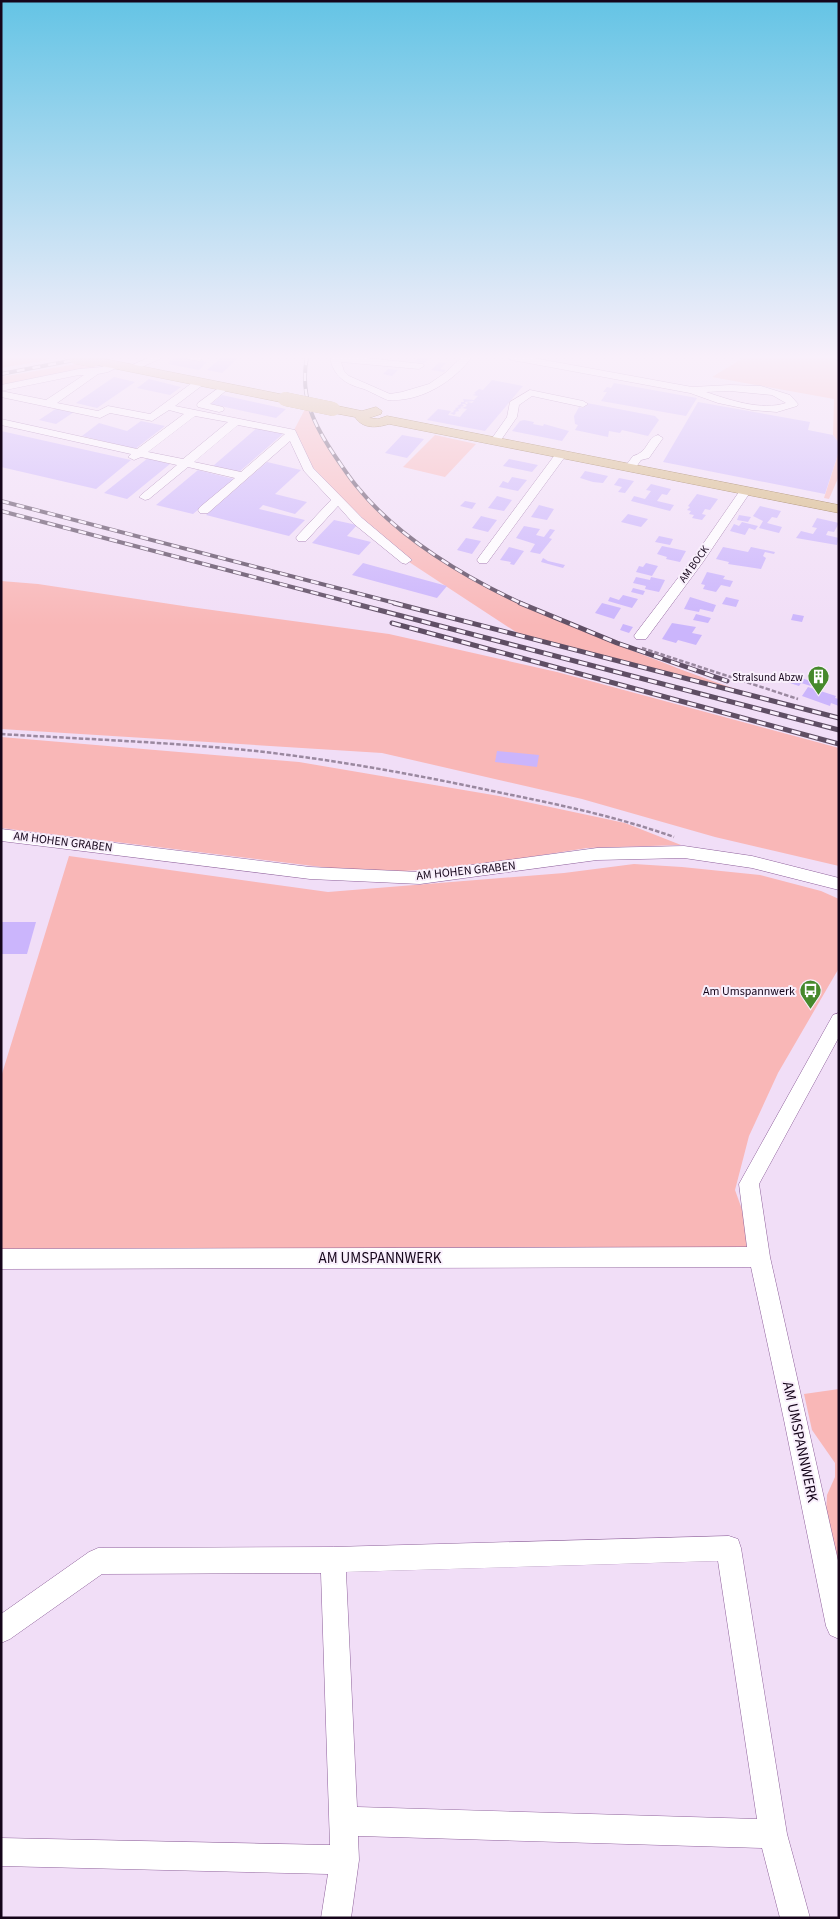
<svg xmlns="http://www.w3.org/2000/svg" width="840" height="1919" viewBox="0 0 840 1919" font-family="'Source Sans 3',sans-serif">
  <rect width="100%" height="100%" fill="#f1def7"/>
  <path fill="#f9b7b7" d="M1,357H42L47,358L48,360L1,368Z
    M745,357H833L839,360V443L833,435L834,399L712,377Z
    M82,363L98,367L1,386V377Z
    M305,409H308C327,446 347,480 377,509C443,572 529,610 613,643C659,661 704,679 751,694L522,636L406,560L308,469L292,434Z
    M435,435L476,444L445,477L403,467Z
    M839,451V476L829,499L824,498Z
    M1,581L38,584L190,607L389,634L557,672L839,748V866L715,837L582,799L382,753L1,729Z
    M1,737L299,762L499,796L625,823L681,845L587,848L466,867L404,871L338,869L1,828Z
    M69,856L328,892L564,873L634,864L682,867L760,875L821,891L839,899V968L778,1073L749,1136L735,1190L759,1257L1,1259V1077Z
    M839,1389V1571L826,1513L827,1495L835,1477V1463L812,1430L804,1394Z"/>
  <path fill="#cbb5fc" d="M177,357L207,362L199,370L168,364L171,362L169,361Z
    M222,357H239L222,373L207,370Z
    M419,357H430L424,363L415,361Z
    M440,362L446,363L440,369L446,370L444,372L431,370Z
    M388,369L398,370L392,376L383,374Z
    M114,377L135,382L97,408L76,403Z
    M149,379L181,387L170,395L137,388Z
    M492,380L523,386L485,431L427,420L438,409L451,411L448,415L460,417L463,413L457,412L463,413L465,411L459,410L465,411L467,409L462,408L467,406L465,404H468L467,403L468,402L472,403L474,401L465,402L466,404H462L464,406L460,407L462,408L458,409L459,411L455,412L456,413L454,415L450,413L454,412L453,411L456,409L455,408L459,407L457,406L461,404V402H464L463,399L474,400L478,396L472,395L476,394L474,393L479,389L483,390Z
    M614,383L697,398L686,416L601,401L607,392H603L607,387L611,388Z
    M222,395L286,409L276,418L211,404Z
    M698,402L810,422L808,430L833,435L839,443V451L825,494L663,462Z
    M587,403L655,416L659,420L648,436L622,430L620,433L609,431L608,437L575,430L578,425L575,424L574,416L579,407L583,408Z
    M57,408L74,412L56,424L39,420Z
    M524,420L534,422L533,424L543,426L544,424L569,431L562,441L512,431L520,421Z
    M141,421L165,426L135,449L82,436L99,423L127,431Z
    M258,427L284,433L239,472L213,466Z
    M1,431L131,460L96,489L1,467Z
    M402,435L424,439L407,458L385,453Z
    M148,458L170,464L127,499L104,493Z
    M509,459L538,465L532,472L503,466Z
    M267,462L301,470L275,494L307,502L295,514L263,505L259,509L305,520L289,536L206,515Z
    M198,470L234,479L193,514L156,505Z
    M585,471L599,474L608,476L603,483L593,482L580,478Z
    M512,477L527,480L518,491L499,487L503,481L508,483Z
    M619,478L634,481L625,493L618,492L622,487L614,485Z
    M651,484L671,489L667,495L662,494L657,501L674,505L670,511L631,501L634,496L645,499L651,491L646,490Z
    M697,494L718,499L710,510L705,509L702,514L706,515L702,520L692,518L694,515L689,514L691,511L687,510L690,507L688,506Z
    M497,496L512,500L504,511L488,508Z
    M465,501L476,503L472,509L460,506Z
    M539,505L554,509L547,520L531,517Z
    M760,506L781,511L777,518L772,517L767,523L782,527L779,533L759,528L763,521L753,516Z
    M628,514L648,519L641,527L621,522Z
    M739,515L751,517L748,522L737,520Z
    M481,516L497,520L488,532L472,528Z
    M817,518L839,523L834,532L828,531L826,535L839,538L837,545L796,538L801,531L813,534L817,528L812,527Z
    M334,520L357,525L347,536L371,542L359,555L312,543Z
    M742,522L758,526L755,530L749,528L745,535L730,531L734,524L739,526Z
    M524,526L540,529L536,535L544,537L550,529L555,530L549,538L552,539L540,554L530,552L535,544L516,538Z
    M659,536L673,539L670,545L655,542Z
    M466,538L481,541L472,554L457,550Z
    M662,546L686,551L680,562L666,559L667,557L657,554Z
    M509,547L524,551L514,565L510,564L511,562L500,560Z
    M723,547L748,552L751,547L775,552L774,554L765,552L763,556L766,558L761,569L728,564L729,562L716,559Z
    M543,558L548,561L565,565L563,568L541,562Z
    M363,563L447,586L437,598L352,575Z
    M646,563L658,566L652,576L636,572L639,566L643,567Z
    M707,572L725,576L723,579L733,581L730,587L721,585L716,592L703,589L705,585L701,584Z
    M636,577L650,580L651,577L665,580L659,592L645,589L646,586L633,583Z
    M633,588L645,591L643,595L631,592Z
    M623,595L638,599L632,608L608,601L610,597L619,600Z
    M690,597L716,605L713,612L700,609L699,612L684,609Z
    M726,597L739,600L736,607L722,604Z
    M602,603L621,608L614,619L595,613Z
    M696,614L711,618L708,623L693,620Z
    M793,614L804,616L802,622L791,620Z
    M672,623L696,627L692,633L702,635L696,645L678,640L676,643L662,639Z
    M623,624L633,627L629,633L620,630Z
    M785,673L814,682L811,686L801,683L799,686L781,680Z
    M808,687L836,696L835,698L839,699V706L831,703L830,706L802,696Z
    M497,751L539,755L537,767L495,762Z
    M1,922H36L27,954H1Z"/>
  <g fill="none" stroke-linecap="round" stroke-linejoin="round">
    <defs>
      <path id="minor" d="M150,357H164L135,370H127L126,368Z
        M186,357H203L204,358L199,361L188,359Z
        M330,357H358L423,364L424,366L419,369L341,362L344,371L349,376L390,394L402,392L429,384L445,373L462,357H472C453,382 421,402 388,400C386,400 369,391 364,389C345,384 333,376 330,357Z
        M507,357H528L692,387L730,385L761,386L790,395L798,404L797,406L777,412L752,410L718,403L690,393L512,360ZM730,391L772,395L786,403C761,411 730,400 706,392Z
        M832,357H839V361Z
        M114,362L118,363V367L108,372L98,374L57,403L98,411L108,406L150,414L196,380H204V384L175,406L295,430L313,468L362,518L412,560L406,564L402,563L354,524L338,506L306,541H298L296,538L298,535L331,500L304,471L290,441L208,513H200L198,510L200,507L235,478L188,467L149,499L145,500L139,497L141,495L177,465L141,457L134,460L128,457L131,454L1,425V419L137,449L184,414L169,410L152,421L110,413L100,418L1,397V385L79,369L102,367ZM79,375H84L46,400L1,391ZM195,416L228,422L183,459L148,452ZM238,425L285,434L241,472L194,462Z
        M224,384L228,385V389L210,404L223,407L224,409L223,411L219,412L198,407L197,405L198,403Z
        M530,390L583,401L588,404L583,407L532,396L519,405L517,417L499,443H491L490,441L507,417L510,402Z
        M658,435L663,438L649,458L641,460L634,470H626L624,468L633,456C649,452 646,438 658,435Z
        M561,451L567,454L487,563H479L477,560L479,557L557,452Z
        M745,488L751,491L703,562L646,639H636L634,636L636,633L694,557L741,489Z
        M1,829L310,867L420,872L597,848L684,846L752,856L839,878V890L752,868L684,858L597,860L420,884L310,879L1,841Z
        M839,1013V1037L759,1184L770,1257L839,1565V1639L830,1635L826,1626L784,1420L751,1267L1,1269V1249L747,1247L739,1184L833,1015Z
        M729,1536L738,1539L741,1548L787,1834L810,1918H780L762,1848L358,1836L359,1860L351,1918H321L328,1874L1,1866V1838L330,1845L321,1573L102,1574L10,1639L1,1643V1614L89,1552L98,1548L333,1547ZM718,1561L757,1819L357,1807L346,1572Z"/>
      <path id="major" d="M88,357H95L285,395L291,399L285,403L92,364L86,360Z
        M333,405L362,411L376,407L382,411L381,414L369,418L378,419L387,416L839,505V513L389,424C376,428 363,429 355,417L328,412L327,409L328,406Z"/>
    </defs>
    <use href="#minor" stroke="#8e619b" stroke-width="1"/>
    <use href="#major" stroke="#7f581f" stroke-width="1"/>
    <path stroke="#9a889f" stroke-width="2.5" stroke-dasharray="4.5 2" stroke-linecap="butt" d="M642,648L798,699
      M1,734C82,739 165,742 246,750C332,759 418,775 502,793C561,805 618,817 674,837"/>
    <use href="#minor" fill="#fff" fill-rule="evenodd"/>
    <use href="#major" fill="#d4b57a" fill-rule="evenodd"/>
    <defs>
      <path id="rail-far1" d="M307,357C299,397 315,427 337,459C344,469 351,480 359,489C399,538 466,578 523,604
        M1,374L90,357
        M1,501L399,604
        M1,511L357,604"/>
      <path id="rail" d="M352,603L839,730
        M394,603L839,718
        M520,603L617,643L727,681
        M392,623L839,744"/>
    </defs>
    <use href="#rail-far1" stroke="#5f4e64" stroke-width="4"/>
    <use href="#rail" stroke="#5f4e64" stroke-width="5"/>
    <use href="#rail-far1" stroke="#f9effc" stroke-width="2.5" stroke-dasharray="8" stroke-linecap="butt"/>
    <use href="#rail" stroke="#f9effc" stroke-width="3" stroke-dasharray="9" stroke-linecap="butt"/>
    <defs>
      <path id="major-bridge" d="M76,357L92,360
        M285,399L333,409"/>
    </defs>
    <use href="#major-bridge" stroke="#7f581f" stroke-width="14" stroke-linecap="butt"/>
    <use href="#major-bridge" stroke="#d4b57a" stroke-width="14"/>
  </g>
  <linearGradient id="sky" x2="0" y2="1"><stop stop-color="#64c4e5"/><stop offset="0.57" stop-color="#f9f0fb"/><stop offset="1" stop-color="#f9f0fb" stop-opacity="0"/></linearGradient>
  <rect width="840" height="626" fill="url(#sky)"/>
  <defs>
    <symbol id="building-pin" viewBox="-11 -11 22 30"><path d="M0 17L-7.5 6A9.5 9.5 0 1 1 7.5 6Z" fill="#46892c" stroke="#f9effc"/><path d="M-4-6H4V6H1V3H-1V6H-4ZM-2.5-4.3h1.7v1.8h-1.7ZM.8-4.3h1.7v1.8H.8ZM-2.5-1h1.7V.8h-1.7ZM.8-1h1.7V.8H.8Z" fill="#fff"/></symbol>
    <symbol id="bus-pin" viewBox="-11 -11 22 30"><path d="M0 17L-7.5 6A9.5 9.5 0 1 1 7.5 6Z" fill="#46892c" stroke="#f9effc"/><path d="M-5-6H5V4H4V6H2V4H-2V6H-4V4H-5ZM-3.5-4V0h7V-4ZM-3.5 1.2v1.5H-2V1.2ZM2 1.2v1.5H3.5V1.2Z" fill="#fff"/></symbol>
  </defs>
  <g fill-rule="evenodd">
    <use href="#building-pin" x="806" y="664" width="25" height="34"/>
    <use href="#bus-pin" x="798" y="978" width="25" height="34"/>
  </g>
  <g text-anchor="middle" dominant-baseline="central" stroke-width="4" stroke-linejoin="round" paint-order="stroke">
    <g font-size="11" fill="#15051a" stroke="#f9effc">
      <text transform="translate(694 564) rotate(-54)">AM BOCK</text>
    </g>
    <g font-size="11" fill="#15051a" stroke="#f9effc" text-anchor="end">
      <text x="803" y="677">Stralsund Abzw</text>
    </g>
    <g font-size="12" fill="#15051a" stroke="#f9effc">
      <text transform="translate(63 842) rotate(7)">AM HOHEN GRABEN</text>
      <text transform="translate(466 871) rotate(-6)">AM HOHEN GRABEN</text>
    </g>
    <g font-size="12" fill="#15051a" stroke="#f9effc" text-anchor="end">
      <text x="795" y="991">Am Umspannwerk</text>
    </g>
    <g font-size="15" fill="#15051a" stroke="#f9effc">
      <text x="380" y="1258">AM UMSPANNWERK</text>
      <text transform="translate(800 1442) rotate(78)">AM UMSPANNWERK</text>
    </g>
  </g>
  <rect width="840" height="1919" fill="none" stroke="#15051a" stroke-width="5"/>
</svg>
